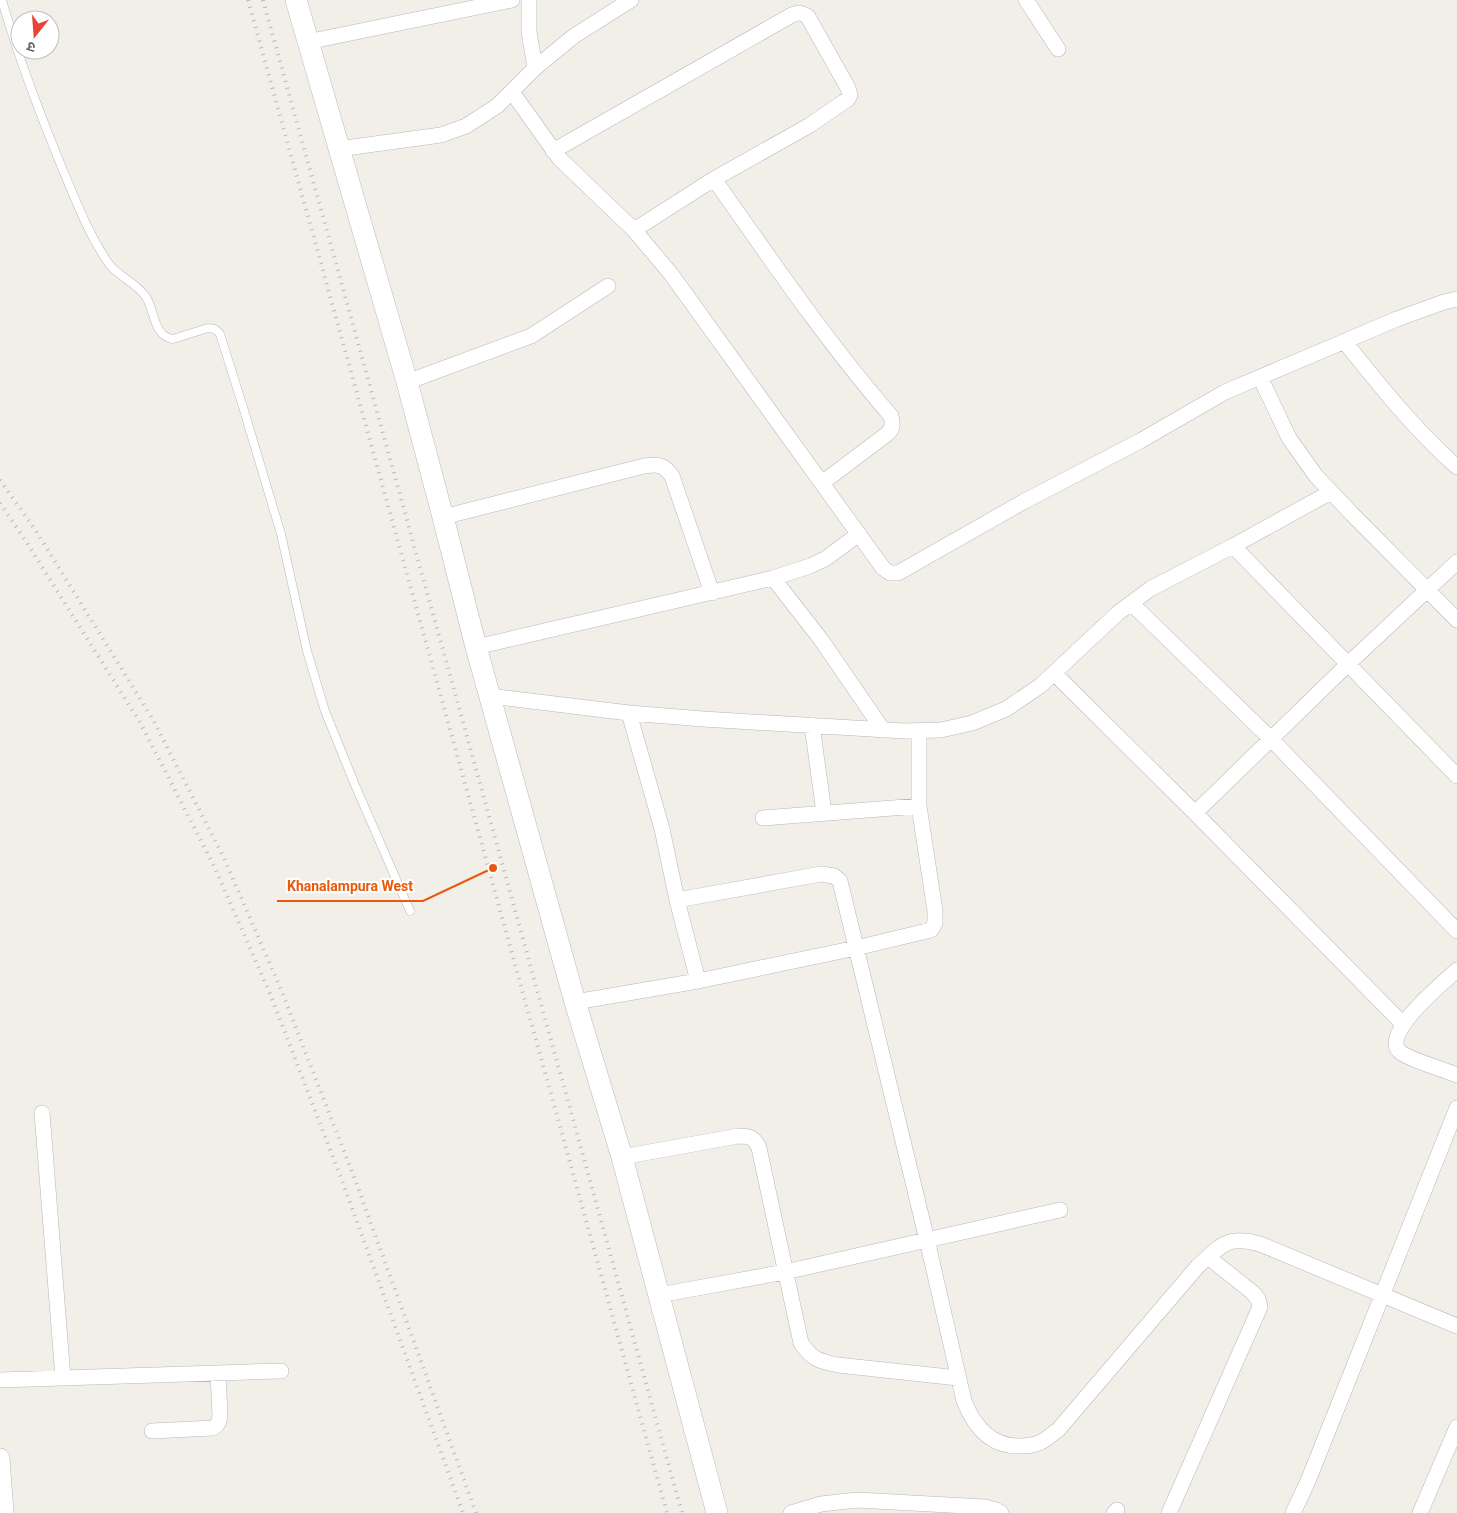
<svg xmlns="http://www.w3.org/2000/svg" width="1457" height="1513" viewBox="0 0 1457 1513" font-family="Roboto,'Noto Sans Devanagari',sans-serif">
  <rect width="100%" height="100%" fill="#f1efe8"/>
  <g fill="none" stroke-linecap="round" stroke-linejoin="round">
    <defs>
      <path id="service" d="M2,0C17,54 37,106 58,158C73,194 87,232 109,264C119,277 137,283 146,297C155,311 153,336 173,339L208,328L215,329L220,334L243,407L281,534L307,651L325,711L355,785L410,911"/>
      <path id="minor" d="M1026,0L1058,49
        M307,42L512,0
        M535,68L574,36L631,0
        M512,92L559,158L634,230L671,274L883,568L890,573H898L1023,502L1140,441L1225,392L1397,319L1444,302L1457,299
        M338,149L441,135L466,126L497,106L535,68L529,32V0
        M553,151L790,16C798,12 802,12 808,17L848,88L850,95L848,99L810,125L714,179L634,230
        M714,179C771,260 827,342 891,416C893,424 893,429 887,434L822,483
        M1344,341C1380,386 1414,429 1457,467
        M1260,377L1289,438L1316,476L1352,514L1457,620
        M407,382L531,336L608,286
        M443,517L644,466C658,464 663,464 672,476L712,593
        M1233,546L1457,776
        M773,578L822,641L883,730
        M1131,603L1271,739L1457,931
        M476,647L773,578L810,566L825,559L859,534
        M1054,673L1195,813L1403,1024
        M490,696L629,713L703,719L904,731L941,730L972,723L1006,709L1040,686L1118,613L1150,589L1233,546L1331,492
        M629,713L662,829L677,900L698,981
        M812,725L824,813
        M1195,813L1348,664L1457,562
        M763,818L919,806
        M677,900L821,874L834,876L840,881L927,1240L964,1401C974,1426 991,1447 1020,1446C1026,1446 1034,1445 1039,1443C1046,1440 1052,1434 1058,1430L1198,1266C1222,1245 1226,1235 1260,1244L1457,1326
        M1457,970C1444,982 1382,1032 1399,1051C1407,1059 1445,1070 1457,1075
        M575,1002L698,981L856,948L931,930L935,923V911L919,806V731
        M42,1113L63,1378
        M622,1157L738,1136C750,1136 754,1137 759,1148L801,1343C812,1359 818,1361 838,1365L958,1378
        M659,1295L785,1272L1060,1210
        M0,1380L281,1371
        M152,1431L213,1428C218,1425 219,1422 220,1416L218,1373
        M791,1513L821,1504L857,1500L985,1507L996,1510L1001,1513
        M1114,1513L1117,1510
        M1169,1513L1260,1307L1258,1299L1252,1292L1208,1257
        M1293,1513L1308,1481L1457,1108
        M1420,1513L1457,1427"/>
      <path id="tertiary" d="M0,1458L4,1513"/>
      <path id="secondary" d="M296,0L407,382L443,517L476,647L575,1002L622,1157L717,1513"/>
    </defs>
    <use href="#service" stroke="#b5b8bc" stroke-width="9"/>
    <use href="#minor" stroke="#b5b8bc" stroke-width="16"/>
    <use href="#tertiary" stroke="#b5b8bc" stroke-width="20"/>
    <use href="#secondary" stroke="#b6babf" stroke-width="22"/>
    <use href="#service" stroke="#fff" stroke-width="8"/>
    <use href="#minor" stroke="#fff" stroke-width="15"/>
    <use href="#tertiary" stroke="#fff" stroke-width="19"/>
    <use href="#secondary" stroke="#fff" stroke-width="21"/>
    <path stroke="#b6b7b8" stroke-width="4" stroke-dasharray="1 6" stroke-linecap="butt" d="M248,0L667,1513
      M263,0L682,1513
      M0,480L36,531L152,718L224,858L282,992L356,1182L476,1513
      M0,503L25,540L141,724L214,866L271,996L344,1186L463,1513"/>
  </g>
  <path fill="none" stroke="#e8590c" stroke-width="2" d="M493 868L423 901H277"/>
  <circle fill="#e8590c" stroke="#fff" stroke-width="2" cx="493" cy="868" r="5"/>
  <g font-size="14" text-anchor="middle" font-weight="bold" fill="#e8590c" stroke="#fff" stroke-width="4" stroke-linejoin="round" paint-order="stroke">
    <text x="350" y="891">Khanalampura West</text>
  </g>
  <g transform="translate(35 35) rotate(197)"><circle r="24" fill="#ffffff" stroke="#bfc1c3"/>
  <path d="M0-4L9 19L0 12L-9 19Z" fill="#ea4335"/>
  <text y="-8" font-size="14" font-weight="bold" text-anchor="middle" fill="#5f6368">उ</text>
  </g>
</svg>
